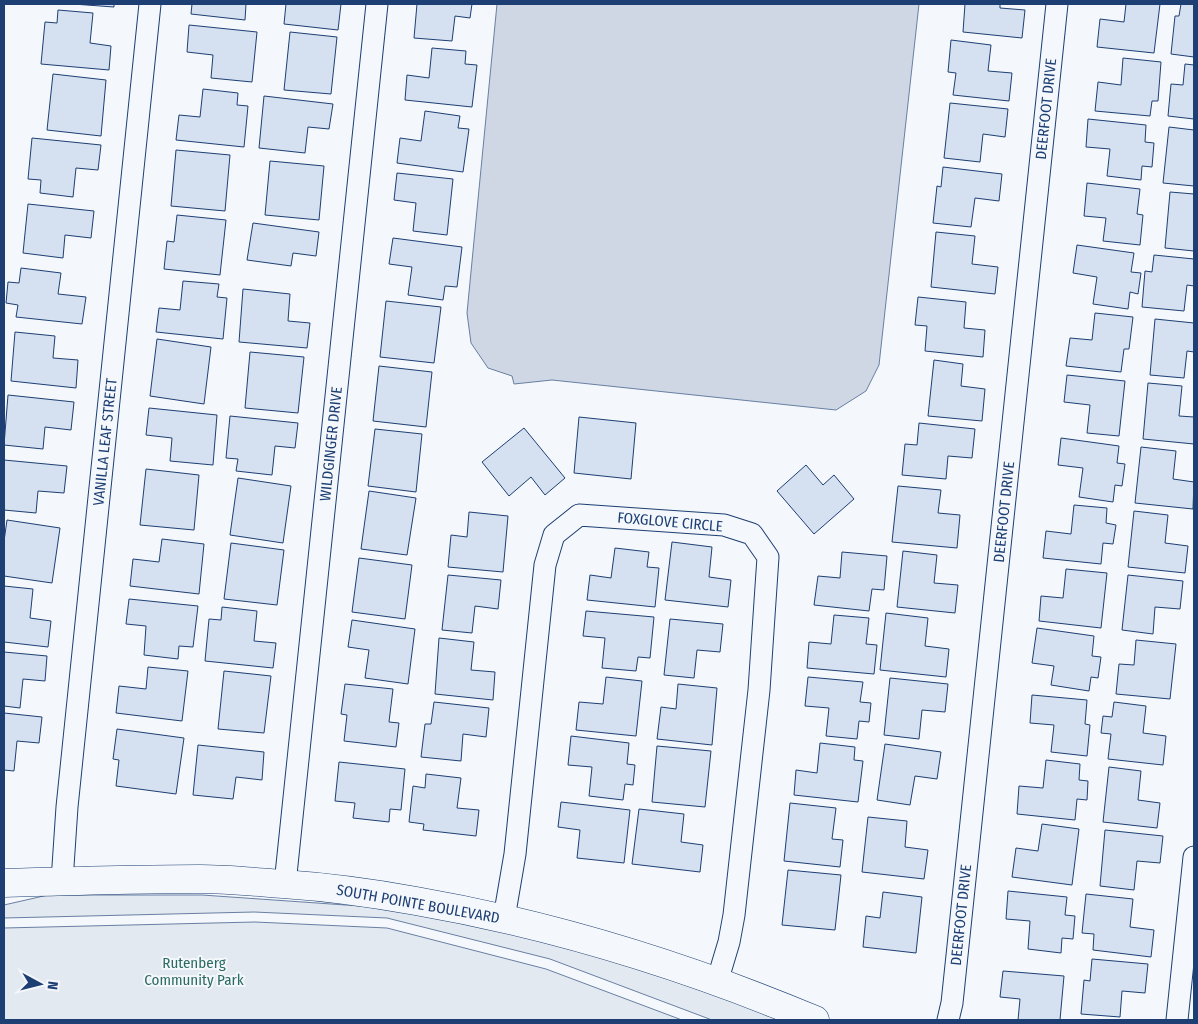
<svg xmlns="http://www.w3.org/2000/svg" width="1198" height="1024" viewBox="0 0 1198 1024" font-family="'Fira Sans Condensed',sans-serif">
  <rect width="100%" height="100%" fill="#f4f7fb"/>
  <path fill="#e3e9f0" stroke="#687fa3" d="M48,895H202L374,907L458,921L579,950L640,968L783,1020H712L550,959L387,918L254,912L4,918V905Z
    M255,922L387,928L546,969L682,1020H4V928Z"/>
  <path fill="#cfd7e4" stroke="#687fa3" d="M497,4H919L879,365L866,391L836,410L552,380L514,384L512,376L488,368L471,343L467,313Z"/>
  <path fill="#d5e0f0" stroke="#1d3f73" d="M73,4H114V7Z
    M192,4H246L245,20L191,14Z
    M286,4H341L338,30L284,24Z
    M417,4H472L470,18L455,16L452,41L414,38Z
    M965,4H1000V8L1025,10L1022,38L963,32Z
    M1126,4H1160L1154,53L1097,47L1100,19L1124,22Z
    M1181,4H1194V57L1171,54L1175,16H1179Z
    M58,10L93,13L90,43L111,46L109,70L41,64L45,22L57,23Z
    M189,25L257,32L252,82L211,78L213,55L187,52Z
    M290,32L337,37L331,94L284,90Z
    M951,40L991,45L988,71L1012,73L1009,101L953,95L956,73L948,72Z
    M432,48L466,51L465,64L477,65L472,107L405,100L407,75L429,78Z
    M1123,58L1161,62L1158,101H1152L1150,116L1095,111L1098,82L1121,85Z
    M1185,64L1194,65V119L1168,116L1171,84L1183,85Z
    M53,74L106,80L101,136L47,130Z
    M203,89L238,93L237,105L248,106L244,147L176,140L179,115L200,117Z
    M264,96L333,104L329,129L308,127L305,153L259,148Z
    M950,103L1008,109L1005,137L983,134L980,162L944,158Z
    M425,111L460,116L458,128L469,129L463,172L397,163L400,138L421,141Z
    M1088,119L1146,125L1145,142L1154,143L1152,167L1142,166L1141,180L1107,176L1110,149L1086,147Z
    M1169,127L1194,130V186L1163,183Z
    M32,138L101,145L98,170L76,168L73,197L40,193L41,180L28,179Z
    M176,150L230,155L225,211L171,206Z
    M270,161L324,166L319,220L265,215Z
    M943,167L1002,174L999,201L975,198L971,227L933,223L937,186L941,187Z
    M397,173L453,179L447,235L413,231L416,203L394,200Z
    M1087,183L1140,189L1137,214L1143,215L1140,245L1103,241L1106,218L1084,216Z
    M1170,192L1194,194V251L1165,248Z
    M28,204L94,211L91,238L65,235L63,258L23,253Z
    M177,215L226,220L220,275L164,269L167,241L174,242Z
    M253,223L319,232L316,256L293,253L291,266L247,260Z
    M936,232L975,236L972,264L998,267L995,294L931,287Z
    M393,238L462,247L457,287L445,286L443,300L408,295L412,267L389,264Z
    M1077,245L1134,253L1131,272L1141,273L1138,294L1130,292L1128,309L1093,304L1097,277L1073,273Z
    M1154,255L1194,259V286L1187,285L1184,311L1142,307L1145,271L1152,272Z
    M21,268L61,273L58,294L86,297L82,324L16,317L18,305L6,303L8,282L19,283Z
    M183,281L219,284L217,297L227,298L223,339L156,332L159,308L180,310Z
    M243,289L290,294L288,321L310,323L307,348L239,342Z
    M918,297L966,302L964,328L985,330L983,357L925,351L927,326L915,325Z
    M386,301L441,307L434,363L380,357Z
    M1095,313L1133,317L1129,349H1124L1121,372L1066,366L1070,338L1092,340Z
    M1155,319L1194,323V352L1187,351L1184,378L1150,375Z
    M15,332L55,336L53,358L78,360L76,388L11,381Z
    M157,339L211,347L204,404L150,396Z
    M250,352L304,357L298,413L245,408Z
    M934,360L963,364L961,386L985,389L982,421L928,416Z
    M379,366L432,372L426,427L373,421Z
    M1067,375L1125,381L1119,436L1087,433L1090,405L1064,402Z
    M1148,383L1182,386L1179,416L1194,417V444L1143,439Z
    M8,395L74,402L71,430L45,427L43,449L4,445Z
    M149,408L217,415L213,465L170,461L172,438L146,435Z
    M230,416L298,423L295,448L275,446L272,475L236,471L238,459L226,458Z
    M579,417L636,423L631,479L574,473Z
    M919,423L975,429L972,458L948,456L946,479L902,475L905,444L917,445Z
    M524,428L565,478L545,495L531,477L509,496L482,462Z
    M375,429L422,434L416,492L368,486Z
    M1061,438L1119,446L1117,463L1125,464L1122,486L1115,485L1113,502L1079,497L1083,468L1058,465Z
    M1141,447L1176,451L1173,479L1194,482L1193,509L1135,503Z
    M4,460L67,466L64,493L38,491L36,513L4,510Z
    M806,465L823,485L834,475L854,499L814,534L777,491Z
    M146,469L199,475L194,530L140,525Z
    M238,478L291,486L283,543L230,535Z
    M898,486L941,490L938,513L960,515L957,548L892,542Z
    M369,491L416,498L407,555L361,549Z
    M1074,505L1107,508L1106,523L1116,525L1113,544L1103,543L1101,564L1043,558L1046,531L1071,534Z
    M1134,511L1168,515L1165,543L1188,546L1185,573L1128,567Z
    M469,512L508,516L503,572L448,567L451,535L467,537Z
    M7,520L60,528L52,583L4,576V541Z
    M162,539L204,544L199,594L130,586L133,559L159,562Z
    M672,542L712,547L709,577L731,580L728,607L665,600Z
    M231,543L284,550L277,605L224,599Z
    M615,548L649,552L647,567L659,568L655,607L587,600L590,575L611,578Z
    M903,551L937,555L934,583L958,585L955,613L897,607Z
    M842,552L887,556L884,590L872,589L869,611L814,605L818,576L840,578Z
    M359,558L412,565L405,619L352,612Z
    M1066,569L1107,573L1101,628L1039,621L1041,596L1063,598Z
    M448,575L501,580L498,609L475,606L472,633L442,630Z
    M1128,575L1183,581L1180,609L1155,607L1153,634L1122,630Z
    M4,586L33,589L30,618L51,621L48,647L4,642Z
    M129,599L198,606L193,647L179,646L178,659L144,655L146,626L126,624Z
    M222,607L257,611L254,641L276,643L273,668L205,661L209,619L221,620Z
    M586,611L654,617L650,658L638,657L636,671L602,668L605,638L583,636Z
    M886,613L928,618L925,646L949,649L946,677L880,670Z
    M834,615L869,618L866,644L877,645L874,674L807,668L809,642L831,644Z
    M670,619L723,624L720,652L697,650L694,678L664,675Z
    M352,620L415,629L408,684L365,678L369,650L348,647Z
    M1037,628L1094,636L1092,656L1101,657L1098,678L1091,677L1089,691L1051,685L1054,666L1032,663Z
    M439,638L474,642L471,670L495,672L493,700L435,694Z
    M1136,640L1176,644L1170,699L1116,694L1119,664L1134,665Z
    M4,652L47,656L45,681L23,679L20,708L4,706Z
    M148,667L188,671L182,721L116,713L119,686L146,689Z
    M224,671L271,676L264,733L218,729Z
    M606,677L642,681L636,736L576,730L579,702L603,704Z
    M808,677L863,682L860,702L871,703L869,722L859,721L857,739L826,736L829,708L805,706Z
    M890,678L948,684L945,712L922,710L919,739L884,735Z
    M345,684L393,689L389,722L399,723L396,747L344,741L347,715L341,714Z
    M678,684L717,688L712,745L657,739L661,707L676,709Z
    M1032,695L1087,700L1085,724L1090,725L1087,756L1051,752L1054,725L1030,723Z
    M434,702L489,708L486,737L463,734L461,761L421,757L425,724H431Z
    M1114,702L1146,706L1143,733L1166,736L1163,765L1108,759L1111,734L1101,733L1103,716L1112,717Z
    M4,713L42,717L39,743L17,741L14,771L4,770Z
    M117,729L184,738L176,794L116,786L119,760L113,759Z
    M571,736L629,743L627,764L635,765L633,785L625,784L623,800L589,796L592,767L568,765Z
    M820,743L855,747L854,760L863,761L858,802L794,795L796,770L817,773Z
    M885,744L941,752L937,779L915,776L910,805L877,800Z
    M198,745L264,752L262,780L236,777L233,799L193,795Z
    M657,746L711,751L705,807L652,802Z
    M1046,760L1080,764L1079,780L1088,781L1087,800L1077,799L1075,820L1017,814L1019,786L1043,788Z
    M339,762L405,769L401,810L390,809L389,822L353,818L355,803L335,801Z
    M1109,767L1141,771L1138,800L1160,803L1157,828L1103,822Z
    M426,774L461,778L457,808L479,810L476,836L423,830L424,824L409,822L413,786L425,788Z
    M561,802L630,810L624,863L577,858L580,830L558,827Z
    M790,803L836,808L832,839L843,840L840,867L784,861Z
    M639,809L684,814L681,842L703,845L700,872L632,864Z
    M868,817L907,821L905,847L928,850L924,879L862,872Z
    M1042,824L1079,829L1072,885L1012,877L1016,848L1038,851Z
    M1105,830L1163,836L1160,863L1137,861L1134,890L1100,886Z
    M788,870L841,875L835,930L782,925Z
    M1008,891L1067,897L1065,915L1075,916L1073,939L1062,938L1061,953L1028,949L1030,921L1006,919Z
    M883,892L922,897L916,953L863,947L866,916L880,918Z
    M1086,894L1133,899L1130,927L1154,930L1151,957L1093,950L1094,934L1082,933Z
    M1092,959L1148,964L1145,993L1122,991L1120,1017L1081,1014L1084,980L1090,981Z
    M1003,971L1064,976L1060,1020H1018L1020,999L1000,997Z"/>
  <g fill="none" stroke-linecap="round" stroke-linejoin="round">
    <defs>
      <path id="street" d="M62,881L67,807L150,4
        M285,884L377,4
        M504,918L515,854L545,565L554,535L579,515L724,525L752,534L768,557L759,690L734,915L729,942L717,982
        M948,1020L952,1003L1057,4
        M1177,1020L1194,857"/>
      <path id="secondary" d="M4,883C69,881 135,879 200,879C228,879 256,882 283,884C328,887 372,893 416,901C554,925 686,966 815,1020"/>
    </defs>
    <use href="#street" stroke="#1d3f73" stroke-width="23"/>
    <use href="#secondary" stroke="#1d3f73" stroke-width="29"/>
    <use href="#street" stroke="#f4f7fb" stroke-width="21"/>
    <use href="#secondary" stroke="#f4f7fb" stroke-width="28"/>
  </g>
  <g text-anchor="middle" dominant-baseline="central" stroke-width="4" stroke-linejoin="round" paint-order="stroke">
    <g font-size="15" fill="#1d3f73" stroke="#f4f7fb">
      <text transform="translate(1046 109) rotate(-84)">DEERFOOT DRIVE</text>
      <text transform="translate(105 442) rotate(-84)">VANILLA LEAF STREET</text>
      <text transform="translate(331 444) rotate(-84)">WILDGINGER DRIVE</text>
      <text transform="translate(1004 512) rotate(-84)">DEERFOOT DRIVE</text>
      <text transform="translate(670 522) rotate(5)">FOXGLOVE CIRCLE</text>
      <text transform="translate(418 904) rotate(10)">SOUTH POINTE BOULEVARD</text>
      <text transform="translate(961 915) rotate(-84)">DEERFOOT DRIVE</text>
    </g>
    <g font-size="15" fill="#2c6c60" stroke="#f4f7fb">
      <text x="194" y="963">Rutenberg<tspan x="194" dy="17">Community Park</tspan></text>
    </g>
  </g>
  <rect width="1198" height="1024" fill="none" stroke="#1d3f73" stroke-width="10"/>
  <g transform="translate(40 984) rotate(97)" stroke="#f4f7fb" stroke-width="4" paint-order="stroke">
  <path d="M0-4L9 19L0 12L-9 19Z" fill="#1d3f73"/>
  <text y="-8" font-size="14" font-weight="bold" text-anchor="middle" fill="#1d3f73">N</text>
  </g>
</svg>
